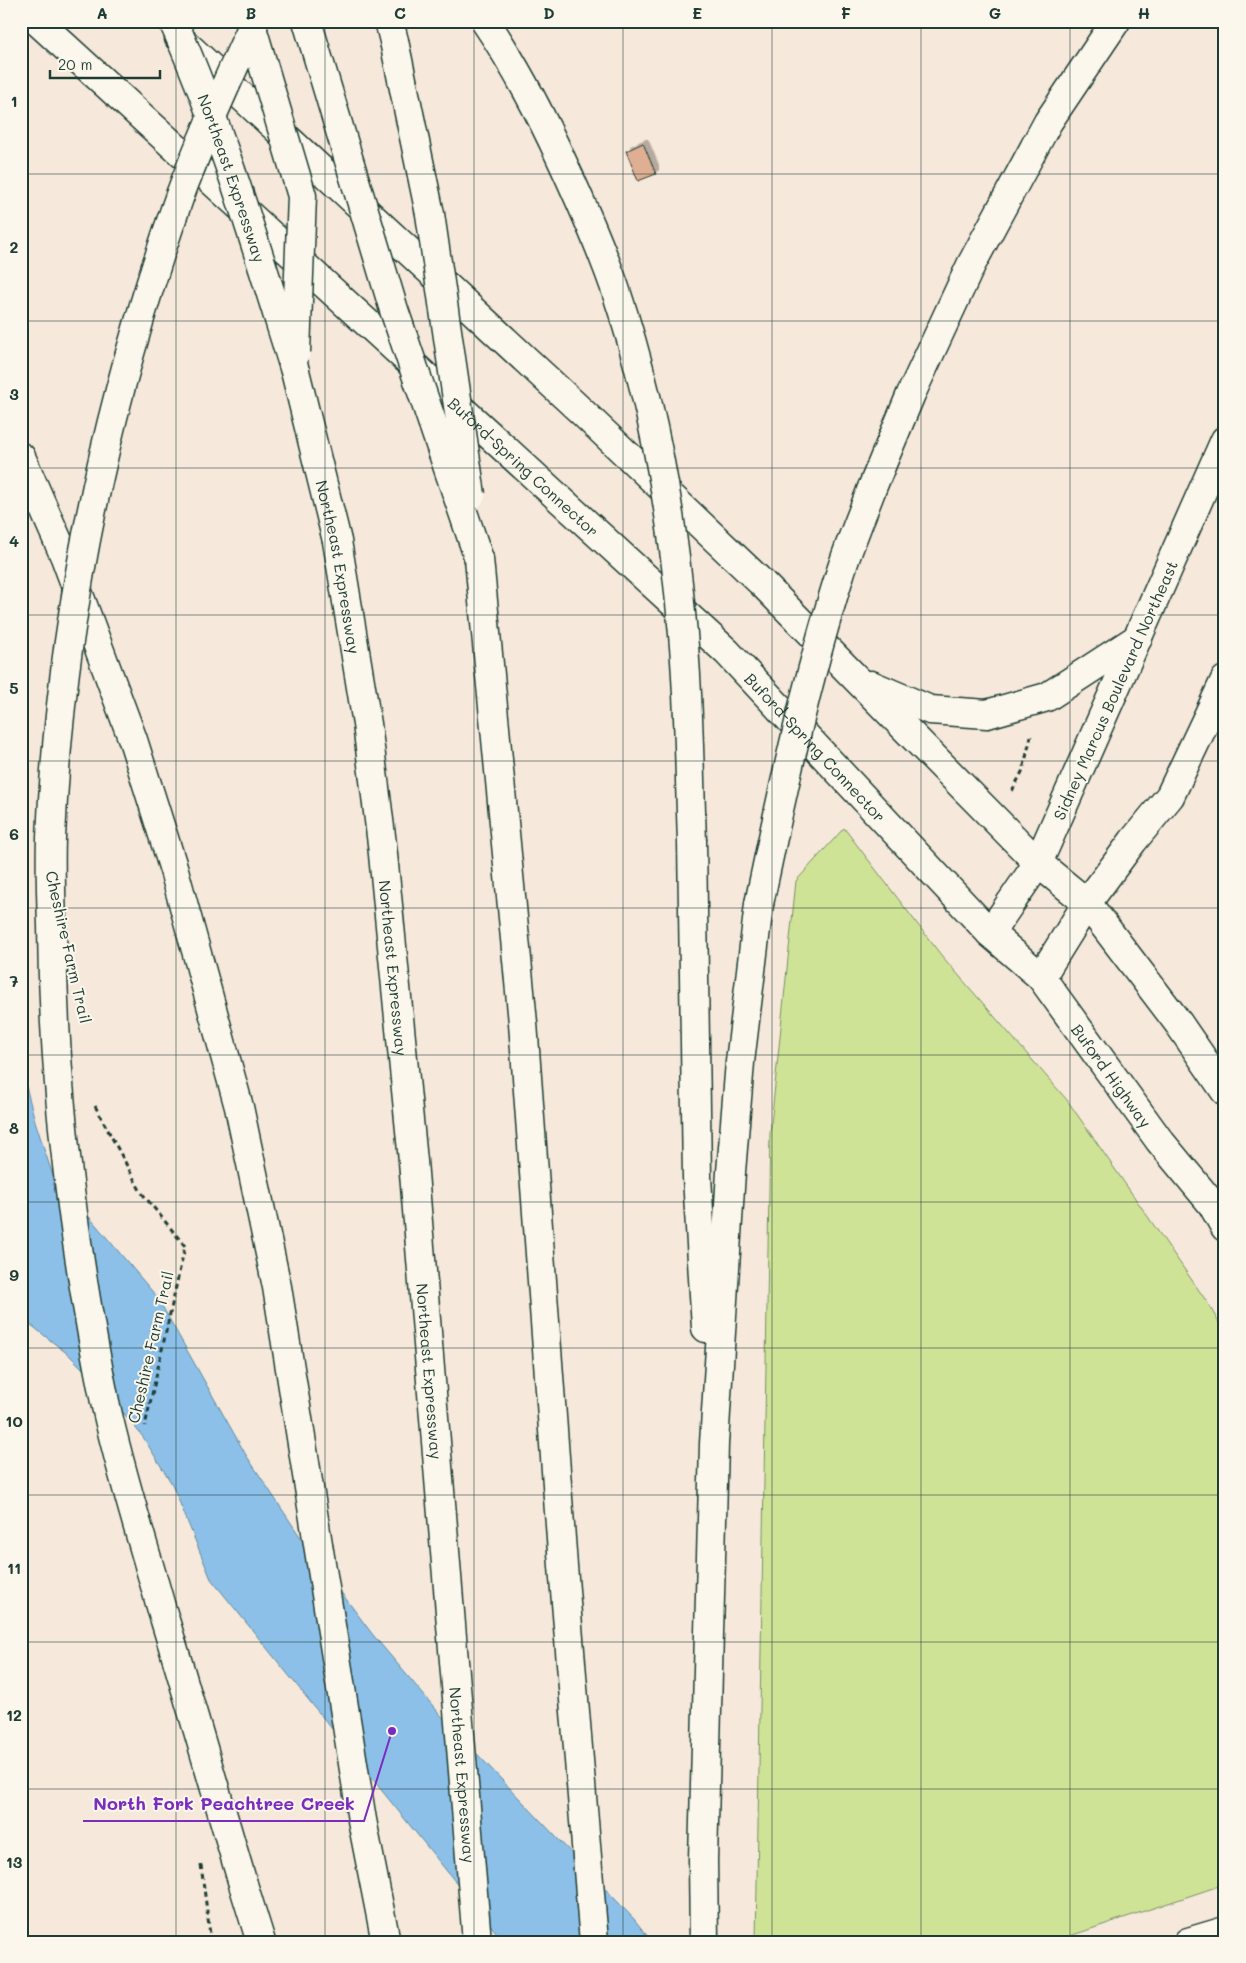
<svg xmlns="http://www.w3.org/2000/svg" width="1246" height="1963" viewBox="0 0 1246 1963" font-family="Mali,sans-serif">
  <defs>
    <filter id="shadow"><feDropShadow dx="4.5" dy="-4.5" stdDeviation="0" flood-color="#0004"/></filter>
  </defs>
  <rect width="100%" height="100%" fill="#f6e8da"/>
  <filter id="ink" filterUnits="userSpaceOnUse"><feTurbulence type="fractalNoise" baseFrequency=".02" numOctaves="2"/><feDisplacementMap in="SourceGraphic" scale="10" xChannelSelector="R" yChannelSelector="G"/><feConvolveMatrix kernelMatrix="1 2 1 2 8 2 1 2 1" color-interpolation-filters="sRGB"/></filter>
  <g filter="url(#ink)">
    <path fill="#cfe397" stroke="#779066" d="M844,828L941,955L1067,1100L1207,1302L1225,1333V1884L1052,1942H756L770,1134L796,881Z"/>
    <path fill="#8cc0e9" stroke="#608ca1" d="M21,1067L35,1121L52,1173L157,1297L246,1455L307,1547L373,1635L444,1719L634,1919L652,1942H504L211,1579L172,1484L143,1437L108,1394L69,1355L21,1317Z"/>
    <path fill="#e0ae93" stroke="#1f3d34" filter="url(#shadow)" d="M643,143L656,174L638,181L626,151Z"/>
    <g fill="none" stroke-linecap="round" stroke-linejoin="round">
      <defs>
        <path id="street" d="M1188,1942L1225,1931"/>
        <g id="primary">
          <path id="s1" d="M1225,440L1038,863L990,933L1041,977L1159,1140L1212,1204L1225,1227"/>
          <path d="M1038,863L1087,903L1179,1024L1225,1091"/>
          <path d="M1041,977L1087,903L1133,841L1170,796L1225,680"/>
        </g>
        <g id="highway">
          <path id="s2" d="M37,21L727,652L990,933"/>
          <path d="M389,21L394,41"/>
          <path d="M179,38L581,411L763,584L1038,863"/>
          <path id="s3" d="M295,371L337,541L367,724L382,844L413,1161L477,1942"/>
          <path d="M21,457L65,557L133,740L174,870L239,1107L277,1287L362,1820L386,1942"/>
          <path d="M872,488L911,394L971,265L1048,122L1116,21"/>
          <path d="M479,559L523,1023L563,1566L594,1942"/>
          <path d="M871,685L930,710L987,714L1047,697L1138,638"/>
          <path d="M692,841L697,1177L706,1328"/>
          <path d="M243,1884L261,1942"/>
          <path d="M704,1942L703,1860L714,1444L731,1172L740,1062L759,904"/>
        </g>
      </defs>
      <use href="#street" stroke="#1f3d34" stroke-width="31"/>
      <use href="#primary" stroke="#1f3d34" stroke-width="31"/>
      <use href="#highway" stroke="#1f3d34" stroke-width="31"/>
      <path stroke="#1f3d34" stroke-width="3" stroke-dasharray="5 4" stroke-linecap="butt" d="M1012,791L1023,770L1031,736
        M95,1106L141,1192L185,1246L145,1426
        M201,1865L211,1942"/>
      <use href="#street" stroke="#fbf7ec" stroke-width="28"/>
      <use href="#primary" stroke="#fbf7ec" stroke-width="28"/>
      <use href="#highway" stroke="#fbf7ec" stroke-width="28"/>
      <defs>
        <g id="highway-bridge">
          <path id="s4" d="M173,21C223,133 258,253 295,371"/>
          <path d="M250,21L302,196L296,352"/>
          <path d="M307,21L394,310L479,559"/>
          <path d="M485,21C515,65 540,113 562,161C581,202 600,245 615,288C650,392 671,504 681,613C689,689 689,765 692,841"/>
          <path d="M394,41L430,214L471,495"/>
          <path d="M759,904C782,793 806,682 840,574C849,545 861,517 872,488"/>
          <path d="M243,1884C216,1791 189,1699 161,1607C142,1539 120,1471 105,1402C73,1245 53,1085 52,925C51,896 50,867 51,838C60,621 107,403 179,198C201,138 228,79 255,21"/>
        </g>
      </defs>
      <use href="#highway-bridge" stroke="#1f3d34" stroke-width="31" stroke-linecap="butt"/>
      <use href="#highway-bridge" stroke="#fbf7ec" stroke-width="28"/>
    </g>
  </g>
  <path fill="none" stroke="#1f3d34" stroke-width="1" stroke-opacity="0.55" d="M176,21V1942M325,21V1942M474,21V1942M623,21V1942M772,21V1942M921,21V1942M1070,21V1942M21,174H1225M21,321H1225M21,468H1225M21,615H1225M21,761H1225M21,908H1225M21,1055H1225M21,1202H1225M21,1348H1225M21,1495H1225M21,1642H1225M21,1789H1225"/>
  <g text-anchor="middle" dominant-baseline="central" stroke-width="4" stroke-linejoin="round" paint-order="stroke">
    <g font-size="16" fill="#1f3d34" stroke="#fbf7ec">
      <text stroke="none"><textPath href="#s4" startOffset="168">Northeast Expressway</textPath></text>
      <text stroke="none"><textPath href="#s2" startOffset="660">Buford-Spring Connector</textPath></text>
      <text stroke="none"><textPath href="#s3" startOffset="201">Northeast Expressway</textPath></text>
      <text transform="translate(1115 690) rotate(-66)">Sidney Marcus Boulevard Northeast</text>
      <text stroke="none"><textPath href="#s2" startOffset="1065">Buford-Spring Connector</textPath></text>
      <text transform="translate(69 947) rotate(77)">Cheshire Farm Trail</text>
      <text stroke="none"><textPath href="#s3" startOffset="606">Northeast Expressway</textPath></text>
      <text stroke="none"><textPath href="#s1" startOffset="736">Buford Highway</textPath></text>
      <text transform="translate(150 1347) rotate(-77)">Cheshire Farm Trail</text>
      <text stroke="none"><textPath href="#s3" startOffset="1011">Northeast Expressway</textPath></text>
      <text stroke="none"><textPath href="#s3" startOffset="1416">Northeast Expressway</textPath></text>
    </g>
  </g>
  <path fill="none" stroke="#7b2cbf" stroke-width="2" d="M392 1731L364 1821H83"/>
  <circle fill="#7b2cbf" stroke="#fbf7ec" stroke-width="2" cx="392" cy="1731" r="5"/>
  <g font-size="18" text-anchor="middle" font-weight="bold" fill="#7b2cbf" stroke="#fbf7ec" stroke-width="4" stroke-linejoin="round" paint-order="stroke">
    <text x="224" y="1810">North Fork Peachtree Creek</text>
  </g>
  <rect width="1246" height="1963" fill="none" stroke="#fbf7ec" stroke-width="55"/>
  <path d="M50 70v8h110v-8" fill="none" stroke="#1f3d34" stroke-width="2.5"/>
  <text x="58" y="70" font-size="15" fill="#1f3d34" stroke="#fbf7ec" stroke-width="4" paint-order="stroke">20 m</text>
  <rect x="28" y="28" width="1190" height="1908" fill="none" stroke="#1f3d34" stroke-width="2"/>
  <g font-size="16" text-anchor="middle" font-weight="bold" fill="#1f3d34">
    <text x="102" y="19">A</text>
    <text x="251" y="19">B</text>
    <text x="400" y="19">C</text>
    <text x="549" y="19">D</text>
    <text x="697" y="19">E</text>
    <text x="846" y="19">F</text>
    <text x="995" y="19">G</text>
    <text x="1144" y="19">H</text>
    <text x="14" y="107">1</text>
    <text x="14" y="253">2</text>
    <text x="14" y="400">3</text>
    <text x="14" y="547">4</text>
    <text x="14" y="694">5</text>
    <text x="14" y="840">6</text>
    <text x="14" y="987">7</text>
    <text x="14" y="1134">8</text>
    <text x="14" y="1281">9</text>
    <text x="14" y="1427">10</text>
    <text x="14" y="1574">11</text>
    <text x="14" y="1721">12</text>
    <text x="14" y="1868">13</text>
  </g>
</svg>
